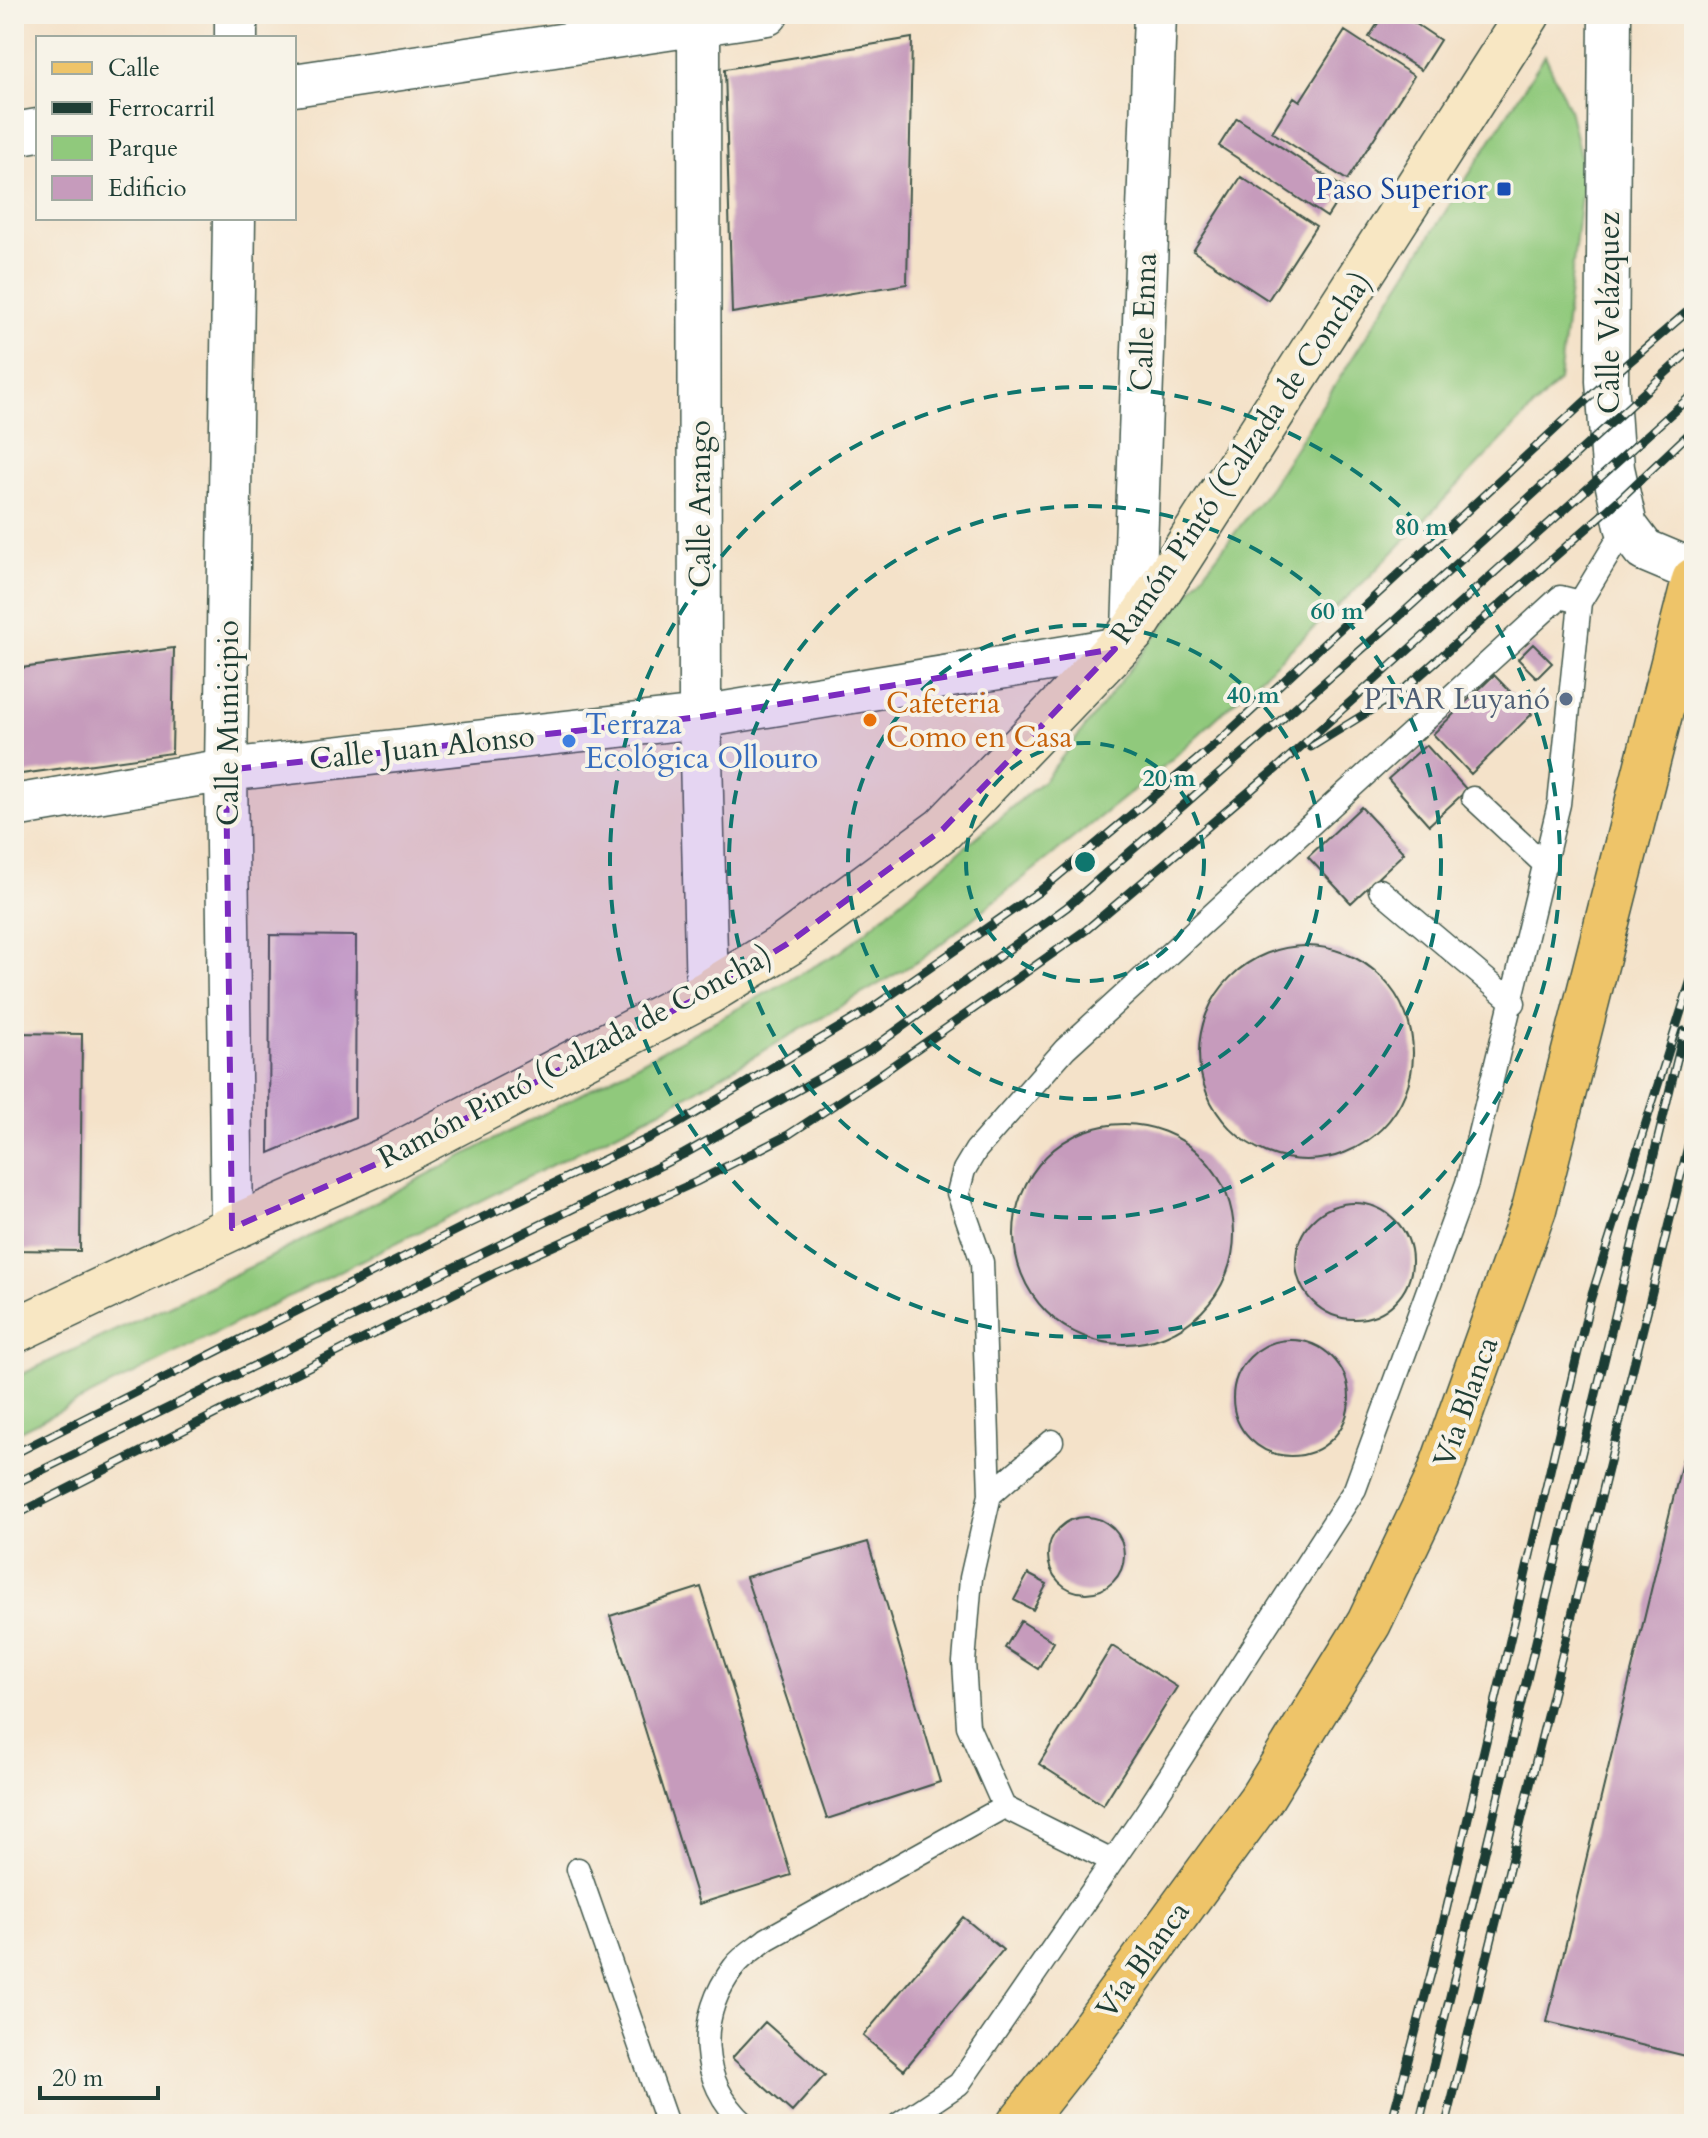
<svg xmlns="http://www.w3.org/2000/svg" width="1708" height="2138" viewBox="0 0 1708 2138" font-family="Cardo,serif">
  <rect width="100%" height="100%" fill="#f7f3e8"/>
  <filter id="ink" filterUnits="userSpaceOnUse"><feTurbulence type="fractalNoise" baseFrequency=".0125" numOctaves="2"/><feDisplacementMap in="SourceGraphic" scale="16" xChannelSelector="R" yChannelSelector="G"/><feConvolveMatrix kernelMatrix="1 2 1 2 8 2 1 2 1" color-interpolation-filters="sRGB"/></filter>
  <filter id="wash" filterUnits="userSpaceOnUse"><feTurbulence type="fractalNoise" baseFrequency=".006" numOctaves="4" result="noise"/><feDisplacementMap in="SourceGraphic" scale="32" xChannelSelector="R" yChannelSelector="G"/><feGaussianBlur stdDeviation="1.8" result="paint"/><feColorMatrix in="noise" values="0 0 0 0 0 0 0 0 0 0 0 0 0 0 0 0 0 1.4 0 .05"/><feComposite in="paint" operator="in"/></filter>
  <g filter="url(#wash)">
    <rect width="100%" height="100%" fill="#f4e2c9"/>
    <path fill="#90c97c" stroke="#588358" stroke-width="2" d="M1545,55L1569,109L1584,171L1559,381L1368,578L1171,760L922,959L660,1111L14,1434V1378L263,1261L634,1066L842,951L1045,779L1271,486Z"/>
    <g id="blocks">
      <path fill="#c69bbc" d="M1384,14H1401L1440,40L1421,70L1369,37Z
        M1345,31L1414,76L1347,180L1272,132L1294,97L1300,101Z
        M912,38L907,284L732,313L725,69Z
        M1237,118L1345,189L1327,217L1219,146Z
        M1241,177L1316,226L1268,300L1193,251Z
        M1533,644L1552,663L1537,678L1518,659Z
        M174,648L172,753L14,775V669Z
        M1494,675L1532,714L1471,774L1433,734Z
        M1426,745L1467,790L1429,825L1388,779Z
        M1361,807L1404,853L1351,903L1308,857Z
        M270,935L356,936L355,1117L269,1153Z
        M1199 1053a107 107 0 1 1 214 0a107 107 0 1 1-214 0Z
        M14,1033L82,1034L80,1251L14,1250Z
        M1014 1234a110 110 0 1 1 220 0a110 110 0 1 1-220 0Z
        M1296 1261a58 58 0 1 1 116 0a58 58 0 1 1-116 0Z
        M1233 1398a58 58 0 1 1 116 0a58 58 0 1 1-116 0Z
        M1693,1416L1694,1417V2058L1547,2022Z
        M1048 1555a38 38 0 1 1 76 0a38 38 0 1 1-76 0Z
        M868,1542L940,1782L827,1819L746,1577Z
        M1028,1574L1047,1584L1033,1610L1014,1600Z
        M701,1587L791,1875L699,1904L610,1616Z
        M1021,1621L1054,1642L1038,1669L1005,1648Z
        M1112,1646L1177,1687L1103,1805L1039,1764Z
        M963,1917L1003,1950L904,2070L863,2036Z
        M765,2022L825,2075L792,2112L732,2058Z"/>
    </g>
  </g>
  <g filter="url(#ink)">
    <use href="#blocks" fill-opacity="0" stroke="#3f564a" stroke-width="2"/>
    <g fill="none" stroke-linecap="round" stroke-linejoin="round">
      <defs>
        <path id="service" d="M1473,798L1545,865
          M1380,890L1514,1003
          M990,1495L1052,1441
          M1112,1861L1004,1807L968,1726L964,1662L971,1578L990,1495L982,1262L958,1193L964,1170L976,1150L1065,1049L1560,597L1580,602
          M578,1869L667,2124
          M745,2124C698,2082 696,2016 734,1967C742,1956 756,1948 767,1939L1004,1807
          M899,2124L959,2084L1145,1814L1355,1489L1467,1183L1559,804L1580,602L1626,526"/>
        <path id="minor" d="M699,14L700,717L707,993
          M1610,14L1607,381L1613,468L1626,526L1644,550L1694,571
          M236,38V14
          M294,85L767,14
          M14,134L38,130
          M1133,631L1155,14
          M14,806L226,770L700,717L1115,649
          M232,1228L226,770L234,218"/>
        <path id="secondary" d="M14,1331L232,1228L390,1158L707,993L787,944L943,829L1133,631L1528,14"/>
        <path id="primary" d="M1019,2124L1079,2048L1261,1799L1369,1623L1437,1480L1534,1209L1694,580"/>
      </defs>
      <use href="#service" stroke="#3f564a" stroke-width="25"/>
      <use href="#minor" stroke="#3f564a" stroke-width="45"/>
      <use href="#secondary" stroke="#3f564a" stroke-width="47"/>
      <use href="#primary" stroke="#3f564a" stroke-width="47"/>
      <use href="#service" stroke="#fff" stroke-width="22"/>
      <use href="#minor" stroke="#fff" stroke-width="42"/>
      <use href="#secondary" stroke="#f8e7c3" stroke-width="44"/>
      <use href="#primary" stroke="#eec469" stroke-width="44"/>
      <defs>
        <path id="rail" d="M1311,747L1402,691L1620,499L1694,429
          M14,1454L469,1224L674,1126L869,1010L1040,891L1217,743L1607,381L1694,306
          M14,1484L684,1154L873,1048L1067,907L1392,623L1694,347
          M14,1516L498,1271L696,1182L788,1135L878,1076L1086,930L1277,768L1694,393
          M1391,2124L1433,1966L1590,1301L1694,970
          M1419,2124L1684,1031
          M1446,2124L1694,1122"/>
      </defs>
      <use href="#rail" stroke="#1f3d34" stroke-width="9"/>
      <use href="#rail" stroke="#f7f3e8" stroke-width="6" stroke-dasharray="18" stroke-linecap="butt"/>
    </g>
  </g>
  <path fill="#7b2cbf" fill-opacity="0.2" stroke="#7b2cbf" stroke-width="6" stroke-dasharray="16 10" stroke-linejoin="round" d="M1115,649L943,829L787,944L707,993L390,1158L232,1228L226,770L700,717Z"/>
  <g fill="none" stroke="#0f766e" stroke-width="4" stroke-dasharray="14 10">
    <circle cx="1085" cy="862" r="119"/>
    <circle cx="1085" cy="862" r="237"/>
    <circle cx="1085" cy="862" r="356"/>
    <circle cx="1085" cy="862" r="475"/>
  </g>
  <rect fill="#1a4fb4" stroke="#f7f3e8" stroke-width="3" x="1496" y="181" width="16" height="16" rx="4"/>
  <circle fill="#5c6f8a" stroke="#f7f3e8" stroke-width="3" cx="1566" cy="699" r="8"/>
  <circle fill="#e8710a" stroke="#f7f3e8" stroke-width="3" cx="870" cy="720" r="8"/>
  <circle fill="#3f7fe0" stroke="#f7f3e8" stroke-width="3" cx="569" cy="741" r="8"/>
  <g text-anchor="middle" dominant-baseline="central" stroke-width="8" stroke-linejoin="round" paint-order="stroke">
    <g font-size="30" fill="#164399" stroke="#f7f3e8" text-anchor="end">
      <text x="1488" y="189">Paso Superior</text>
    </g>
    <g font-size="30" fill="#1f3d34" stroke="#f7f3e8">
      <text transform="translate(1609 313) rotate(-90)">Calle Velázquez</text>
      <text transform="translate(1144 322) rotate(-88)">Calle Enna</text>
      <text transform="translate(1241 458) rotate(-56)">Ramón Pintó (Calzada de Concha)</text>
      <text transform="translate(700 504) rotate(-90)">Calle Arango</text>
      <text transform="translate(228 723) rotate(-90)">Calle Municipio</text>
      <text transform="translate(422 748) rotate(-6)">Calle Juan Alonso</text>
      <text transform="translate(575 1057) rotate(-28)">Ramón Pintó (Calzada de Concha)</text>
      <text transform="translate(1466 1402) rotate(-70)">Vía Blanca</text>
      <text transform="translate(1143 1960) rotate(-54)">Vía Blanca</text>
    </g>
    <g font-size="30" fill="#4e5e75" stroke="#f7f3e8" text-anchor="end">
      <text x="1550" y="699">PTAR Luyanó</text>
    </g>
    <g font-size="30" fill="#c56008" stroke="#f7f3e8" text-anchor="start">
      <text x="886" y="703">Cafeteria<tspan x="886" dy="34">Como en Casa</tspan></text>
    </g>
    <g font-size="30" fill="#366cbe" stroke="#f7f3e8" text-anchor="start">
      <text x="585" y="724">Terraza<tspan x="585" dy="34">Ecológica Ollouro</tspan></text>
    </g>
  </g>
  <circle cx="1085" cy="862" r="12" fill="#0f766e" stroke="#f7f3e8" stroke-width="4"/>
  <g font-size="24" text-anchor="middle" font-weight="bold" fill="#0f766e" stroke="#f7f3e8" stroke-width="8" stroke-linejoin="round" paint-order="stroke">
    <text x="1421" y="535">80 m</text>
    <text x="1337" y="619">60 m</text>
    <text x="1253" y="703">40 m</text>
    <text x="1169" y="786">20 m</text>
  </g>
  <rect width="1708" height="2138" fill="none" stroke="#f7f3e8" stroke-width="48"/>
  <rect x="36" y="36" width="260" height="184" fill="#f7f3e8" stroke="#a1aaa0" stroke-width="2"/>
  <rect x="52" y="62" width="40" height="12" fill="#eec469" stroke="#a1aaa0" stroke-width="2"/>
  <text x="108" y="76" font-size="24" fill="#1f3d34">Calle</text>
  <rect x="52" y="102" width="40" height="12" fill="#1f3d34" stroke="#a1aaa0" stroke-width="2"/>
  <text x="108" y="116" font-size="24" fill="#1f3d34">Ferrocarril</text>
  <rect x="52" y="136" width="40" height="24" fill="#90c97c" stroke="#a1aaa0" stroke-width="2"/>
  <text x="108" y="156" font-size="24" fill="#1f3d34">Parque</text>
  <rect x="52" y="176" width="40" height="24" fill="#c69bbc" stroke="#a1aaa0" stroke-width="2"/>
  <text x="108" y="196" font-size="24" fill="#1f3d34">Edificio</text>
  <path d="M40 2086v12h118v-12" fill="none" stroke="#1f3d34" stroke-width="4"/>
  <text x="52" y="2086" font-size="24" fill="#1f3d34" stroke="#f7f3e8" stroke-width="6" paint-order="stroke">20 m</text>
</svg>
